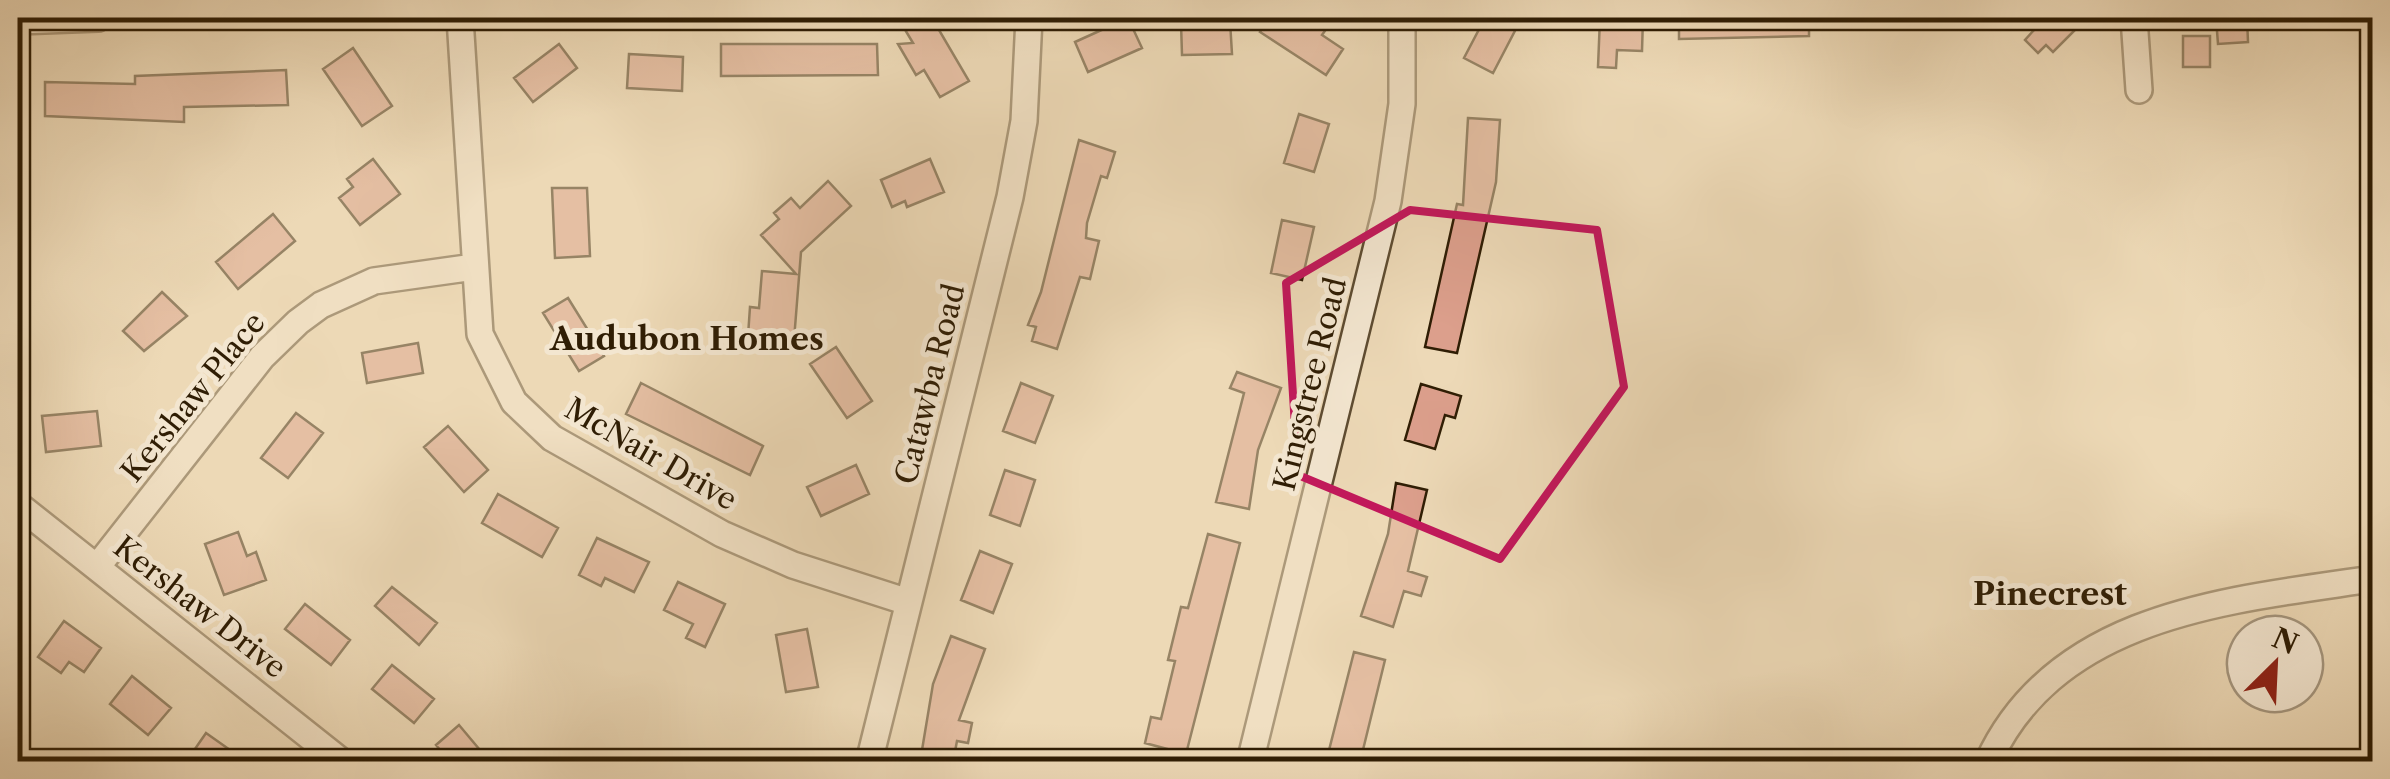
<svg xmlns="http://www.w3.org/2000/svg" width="2390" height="779" viewBox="0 0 2390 779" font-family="'Libre Caslon Text',serif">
  <rect width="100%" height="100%" fill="#edd9b7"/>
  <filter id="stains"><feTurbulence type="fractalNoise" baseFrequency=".002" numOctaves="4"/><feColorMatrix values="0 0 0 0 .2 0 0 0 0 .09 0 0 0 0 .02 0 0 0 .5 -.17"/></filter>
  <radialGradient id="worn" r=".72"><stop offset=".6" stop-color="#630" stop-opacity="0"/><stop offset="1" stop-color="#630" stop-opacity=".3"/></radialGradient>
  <path fill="#dc9f8c" stroke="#2f1d04" stroke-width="2.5" d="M922,18H932L969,81L940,97L924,70L916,75L898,44L913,43L904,28Z
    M1128,18L1142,48L1088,72L1075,42Z
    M1269,18H1295L1306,24L1310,18L1327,28L1322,35L1343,49L1326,75L1260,32Z
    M1485,18H1509L1519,23L1493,73L1464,58Z
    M1600,18H1643L1642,51L1617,50L1616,68L1598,67Z
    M1679,18H1809V36L1679,39Z
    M2021,18H2087L2053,52L2046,45L2038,53L2025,40L2034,30Z
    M2216,18H2247L2248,42L2218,44Z
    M1230,21L1232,54L1182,55L1181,23Z
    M2183,36H2210V67H2183Z
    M559,44L577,68L533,102L514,78Z
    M721,44H877L878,75L721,76Z
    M353,48L392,106L362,126L323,69Z
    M629,54L683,57L682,91L627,88Z
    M286,70L288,105L184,107V122L45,116V82L135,84V76Z
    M1299,114L1329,124L1314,172L1284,163Z
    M1468,118L1500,120L1496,182L1457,353L1425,347L1457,204L1463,205Z
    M1079,140L1115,152L1107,178L1101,176L1087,223L1086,238L1099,241L1090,279L1080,277L1057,349L1032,341L1036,327L1028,325L1041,292Z
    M373,159L400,194L360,225L339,198L353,187L347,179Z
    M930,159L944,192L907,207L905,201L892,207L881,180Z
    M828,181L851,206L801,252L794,340L748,336L750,307L759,308L762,271L796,274L761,235L779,219L774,213L791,198L800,208Z
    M552,188H587L590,256L555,258Z
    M273,214L295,241L238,289L216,262Z
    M1282,220L1314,227L1302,280L1271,273Z
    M162,292L187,316L144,351L123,331Z
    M568,298L604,356L579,371L543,313Z
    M418,343L423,373L367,383L362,353Z
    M836,347L872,401L847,418L810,364Z
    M1237,372L1281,388L1258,450L1249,509L1216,502L1244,393L1230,388Z
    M641,383L763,446L750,475L626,414Z
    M1021,383L1053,396L1035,443L1003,431Z
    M1421,384L1461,396L1455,418L1445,415L1435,449L1405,440Z
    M97,411L101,446L46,452L42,416Z
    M296,413L323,433L288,478L261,458Z
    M448,426L488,470L464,492L424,447Z
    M856,465L869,494L821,516L807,487Z
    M1005,470L1035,480L1020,526L990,515Z
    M1396,483L1427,490L1408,571L1427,577L1421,596L1404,591L1393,627L1361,616L1388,534Z
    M498,494L558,528L542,557L482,523Z
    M238,532L247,556L256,552L266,580L224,595L205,544Z
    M1208,534L1240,543L1186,754L1145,743L1151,717L1161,719L1175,661L1168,660L1181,607L1188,608Z
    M597,538L649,562L634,592L605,578L601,586L579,575Z
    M980,551L1012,564L993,613L961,600Z
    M678,582L725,604L705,647L686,638L693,624L664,610Z
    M392,587L437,623L419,645L375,606Z
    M305,604L350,640L331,665L285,629Z
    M64,621L101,648L84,672L69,662L61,673L38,657Z
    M807,629L818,687L786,692L776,635Z
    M951,636L985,649L959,720L972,723L968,743L957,741L953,762H920L933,684Z
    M1354,652L1385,660L1360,762H1326Z
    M392,665L434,699L414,723L372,689Z
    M132,676L171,708L148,735L110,704Z
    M459,725L490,762H450L436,745Z
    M206,733L247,762H186Z"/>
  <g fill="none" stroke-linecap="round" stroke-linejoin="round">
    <defs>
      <path id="minor" d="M460,18L480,334L514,402L552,438L722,534L793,565L908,602
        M2134,18L2139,90
        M18,21L98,18
        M18,505L342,762
        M97,567L262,357L298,322L321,305L374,281L474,267
        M869,762L1010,197L1024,121L1029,18
        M1250,762L1388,201L1402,104V18
        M1988,762C2056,613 2231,600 2372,579"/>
    </defs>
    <use href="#minor" stroke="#5e4c31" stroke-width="30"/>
    <use href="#minor" stroke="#f3e6d0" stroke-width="25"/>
  </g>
  <path d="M0 0H2390V779H0ZM1410,210L1597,230L1624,387L1500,559L1298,475L1286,283Z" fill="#edd9b7" fill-opacity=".55" fill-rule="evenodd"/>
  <path fill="none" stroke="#c2185b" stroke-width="8" stroke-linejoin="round" d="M1410,210L1597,230L1624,387L1500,559L1298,475L1286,283Z"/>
  <g text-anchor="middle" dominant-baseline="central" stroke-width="10" stroke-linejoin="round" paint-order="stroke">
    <g font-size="30" fill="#2f1d04" stroke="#f3e6d0">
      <text transform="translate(930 384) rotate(-76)">Catawba Road</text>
      <text transform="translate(1310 384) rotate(-76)">Kingstree Road</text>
      <text transform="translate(193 397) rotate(-51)">Kershaw Place</text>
      <text transform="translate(651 454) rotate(30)">McNair Drive</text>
      <text transform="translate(200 607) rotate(38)">Kershaw Drive</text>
    </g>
    <g font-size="32" font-weight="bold" fill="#2f1d04" stroke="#f3e6d0">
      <text x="687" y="338">Audubon Homes</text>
      <text x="2050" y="593">Pinecrest</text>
    </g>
  </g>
  <rect width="2390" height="779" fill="none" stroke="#edd9b7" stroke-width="60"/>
  <rect x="20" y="20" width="2350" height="739" fill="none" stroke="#2f1d04" stroke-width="5"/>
  <rect x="30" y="30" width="2330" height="719" fill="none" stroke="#2f1d04" stroke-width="2.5"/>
  <g transform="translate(2275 664) rotate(24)"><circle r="48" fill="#f3e6d0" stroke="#a5967e" stroke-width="2.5"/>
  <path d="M0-8L18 38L0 25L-18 38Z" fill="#8f2418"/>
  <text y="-15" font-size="28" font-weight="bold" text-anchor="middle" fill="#2f1d04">N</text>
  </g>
  <rect width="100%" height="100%" filter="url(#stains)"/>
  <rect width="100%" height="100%" fill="url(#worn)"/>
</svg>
